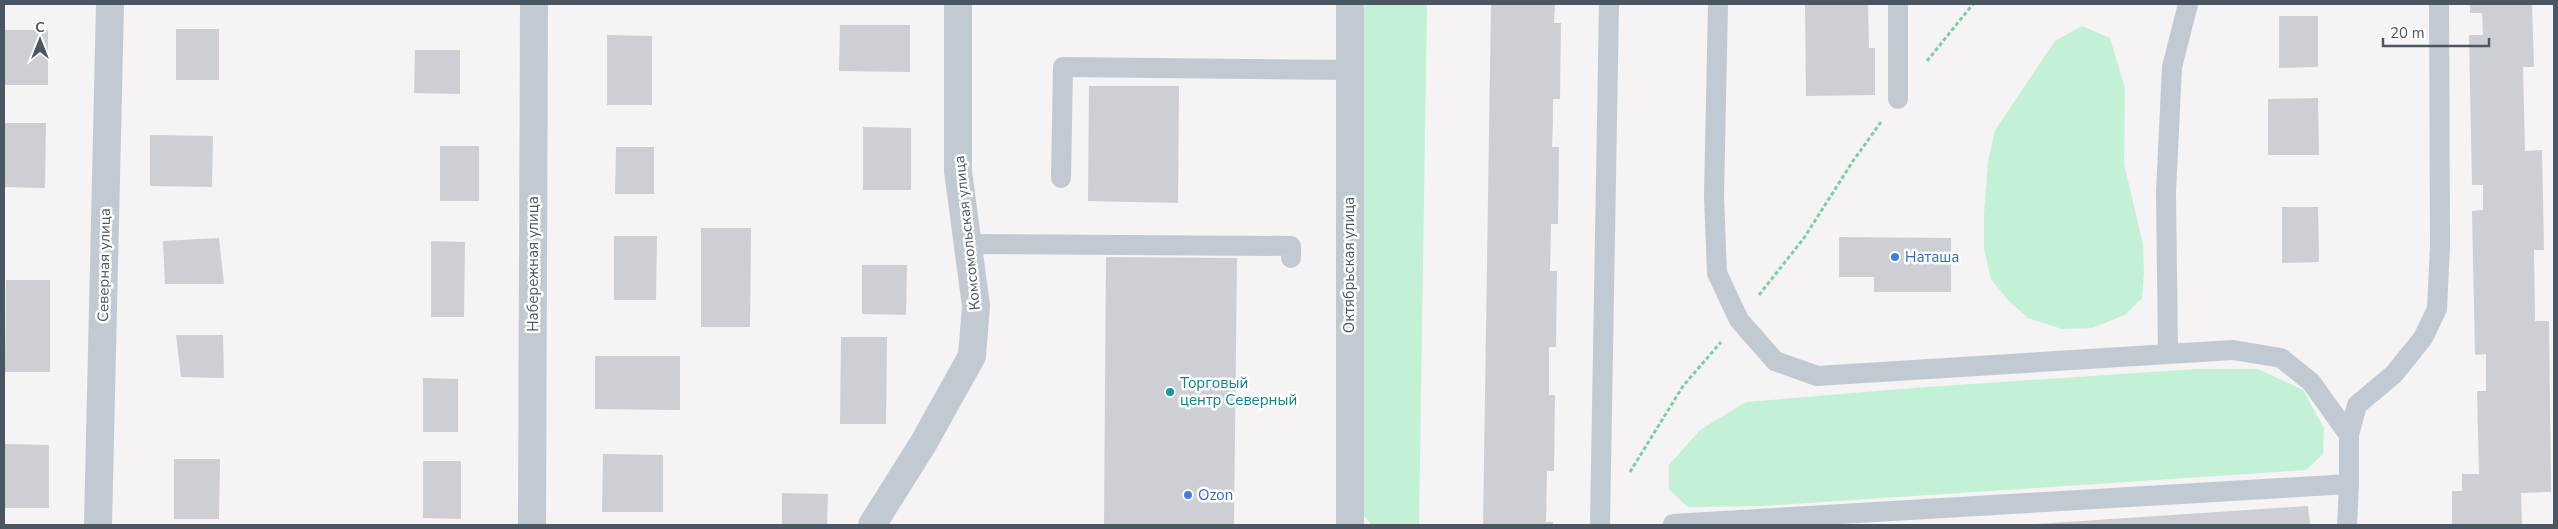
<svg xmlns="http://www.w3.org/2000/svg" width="2558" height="529" viewBox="0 0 2558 529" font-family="'Nunito Sans',sans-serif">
  <rect width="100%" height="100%" fill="#f5f3f3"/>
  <path fill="#c3f1d5" d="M1365,4H1427L1419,525H1371L1362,513V19Z
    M2082,26L2110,38L2125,88L2124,164L2143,244L2144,273L2142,298L2125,315L2092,328L2062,329L2028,318L2008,300L1991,279L1984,249V214L1988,162L1995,130L2055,41Z
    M2196,369H2258L2303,390L2324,428L2323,454L2306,470L1762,506L1688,507L1669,490V465L1700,430L1746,402L1926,387Z"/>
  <path fill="#cdcfd5" d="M1491,4H1555L1554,23H1561L1560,99H1553V121L1552,147H1559L1558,224H1551L1550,271H1557L1556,347H1549V395H1555L1554,471H1547L1546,522H1553V525H1483Z
    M1805,4H1868L1869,48H1875V95L1806,96Z
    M2470,4H2532L2534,67H2523L2525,151L2542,150L2544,250H2534L2535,321H2549L2551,492L2521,493L2522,525H2452V491H2462V474H2479L2477,391H2486V354L2475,355L2472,211L2483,210V185H2472L2469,35H2483L2482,13H2470Z
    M2279,16H2318V67L2279,68Z
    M840,25H910V72L839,71Z
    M176,29H219V80H176Z
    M4,30H48V85H4Z
    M607,35L652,36V105H607Z
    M415,50H460V94L414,93Z
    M1089,86H1179L1178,203L1088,201Z
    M2318,98L2319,155H2268V99Z
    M4,123H46L45,188L4,187Z
    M863,127L911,128V190H863Z
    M150,135L213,136L212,187L150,186Z
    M440,146H479V201H440Z
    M616,147H654V194H615Z
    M2282,207H2318L2319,262L2282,263Z
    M701,228H751L750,327H701Z
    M614,236H657L656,300H614Z
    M1839,237L1951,238V292H1874V277H1839Z
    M219,238L224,284H165L163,241Z
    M431,241L465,242L464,317H431Z
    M1106,257L1237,258L1234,525H1104Z
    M862,265H907L906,315L862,314Z
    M6,280H50V372H5Z
    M176,335H223L224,378L181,377Z
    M841,337H887L886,424H840Z
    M595,356H680V410L595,409Z
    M423,378L458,379V432H423Z
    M4,444L49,445V508H4Z
    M603,454L663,455V512H602Z
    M174,459H220L219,519H174Z
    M423,461H461V519L423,518Z
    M782,493L828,494L827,525H782Z
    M2308,506L2310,525H2036V524Z"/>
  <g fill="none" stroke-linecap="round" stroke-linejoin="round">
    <path stroke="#7ad0a6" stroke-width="3" stroke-dasharray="4 2.5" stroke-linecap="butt" d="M1927,61L1973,4
      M1759,295L1804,238L1853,161L1881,122
      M1630,472L1683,386L1721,342"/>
    <path stroke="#c1cad2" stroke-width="20" d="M1718,4L1714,196L1717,273L1739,320L1775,361L1817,376L2233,350L2281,358L2311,382L2349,435
      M1898,99V4
      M1061,178L1063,67L1350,70
      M966,244L1291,246V258
      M2168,353L2166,192L2172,67L2188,4
      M2349,484V435L2357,405L2394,374L2423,338L2437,309L2440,246L2439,4
      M1673,524L2349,484L2347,525
      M1600,525L1609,4"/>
    <path stroke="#c1cad2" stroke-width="28" d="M1350,4V525
      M98,525L110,4
      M532,525L534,4
      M872,525L923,444L972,356L976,306L958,171V4"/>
  </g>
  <g fill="#3f7fe0" stroke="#fff" stroke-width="2">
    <circle cx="1895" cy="257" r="5"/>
    <circle cx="1188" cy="495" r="5"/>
  </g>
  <circle fill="#0f9aa8" stroke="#fff" stroke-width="2" cx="1170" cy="392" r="5"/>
  <g text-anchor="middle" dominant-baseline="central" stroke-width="5" stroke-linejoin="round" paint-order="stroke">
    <g font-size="15" fill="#4a5661" stroke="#fff">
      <text transform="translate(967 233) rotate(-96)">Комсомольская улица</text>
      <text transform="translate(533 264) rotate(-90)">Набережная улица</text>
      <text transform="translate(104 265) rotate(-89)">Северная улица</text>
      <text transform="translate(1349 265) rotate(-90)">Октябрьская улица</text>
    </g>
    <g font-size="15" fill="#366cbe" stroke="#fff" text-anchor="start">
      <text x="1905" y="257">Наташа</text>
      <text x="1198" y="495">Ozon</text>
    </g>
    <g font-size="15" fill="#0d838f" stroke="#fff" text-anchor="start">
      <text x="1180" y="383">Торговый<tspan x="1180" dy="17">центр Северный</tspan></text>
    </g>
  </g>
  <rect width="2558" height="529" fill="none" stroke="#4a5661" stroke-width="10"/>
  <g transform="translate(40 40)" stroke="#ffffff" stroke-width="4" paint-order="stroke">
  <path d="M0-4L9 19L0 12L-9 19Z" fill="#4a5661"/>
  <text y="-8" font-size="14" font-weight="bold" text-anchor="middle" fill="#4a5661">С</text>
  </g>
  <path d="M2383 38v8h106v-8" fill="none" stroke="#4a5661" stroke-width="2.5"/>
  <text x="2390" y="38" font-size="15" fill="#4a5661" stroke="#ffffff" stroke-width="4" paint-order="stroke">20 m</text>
</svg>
